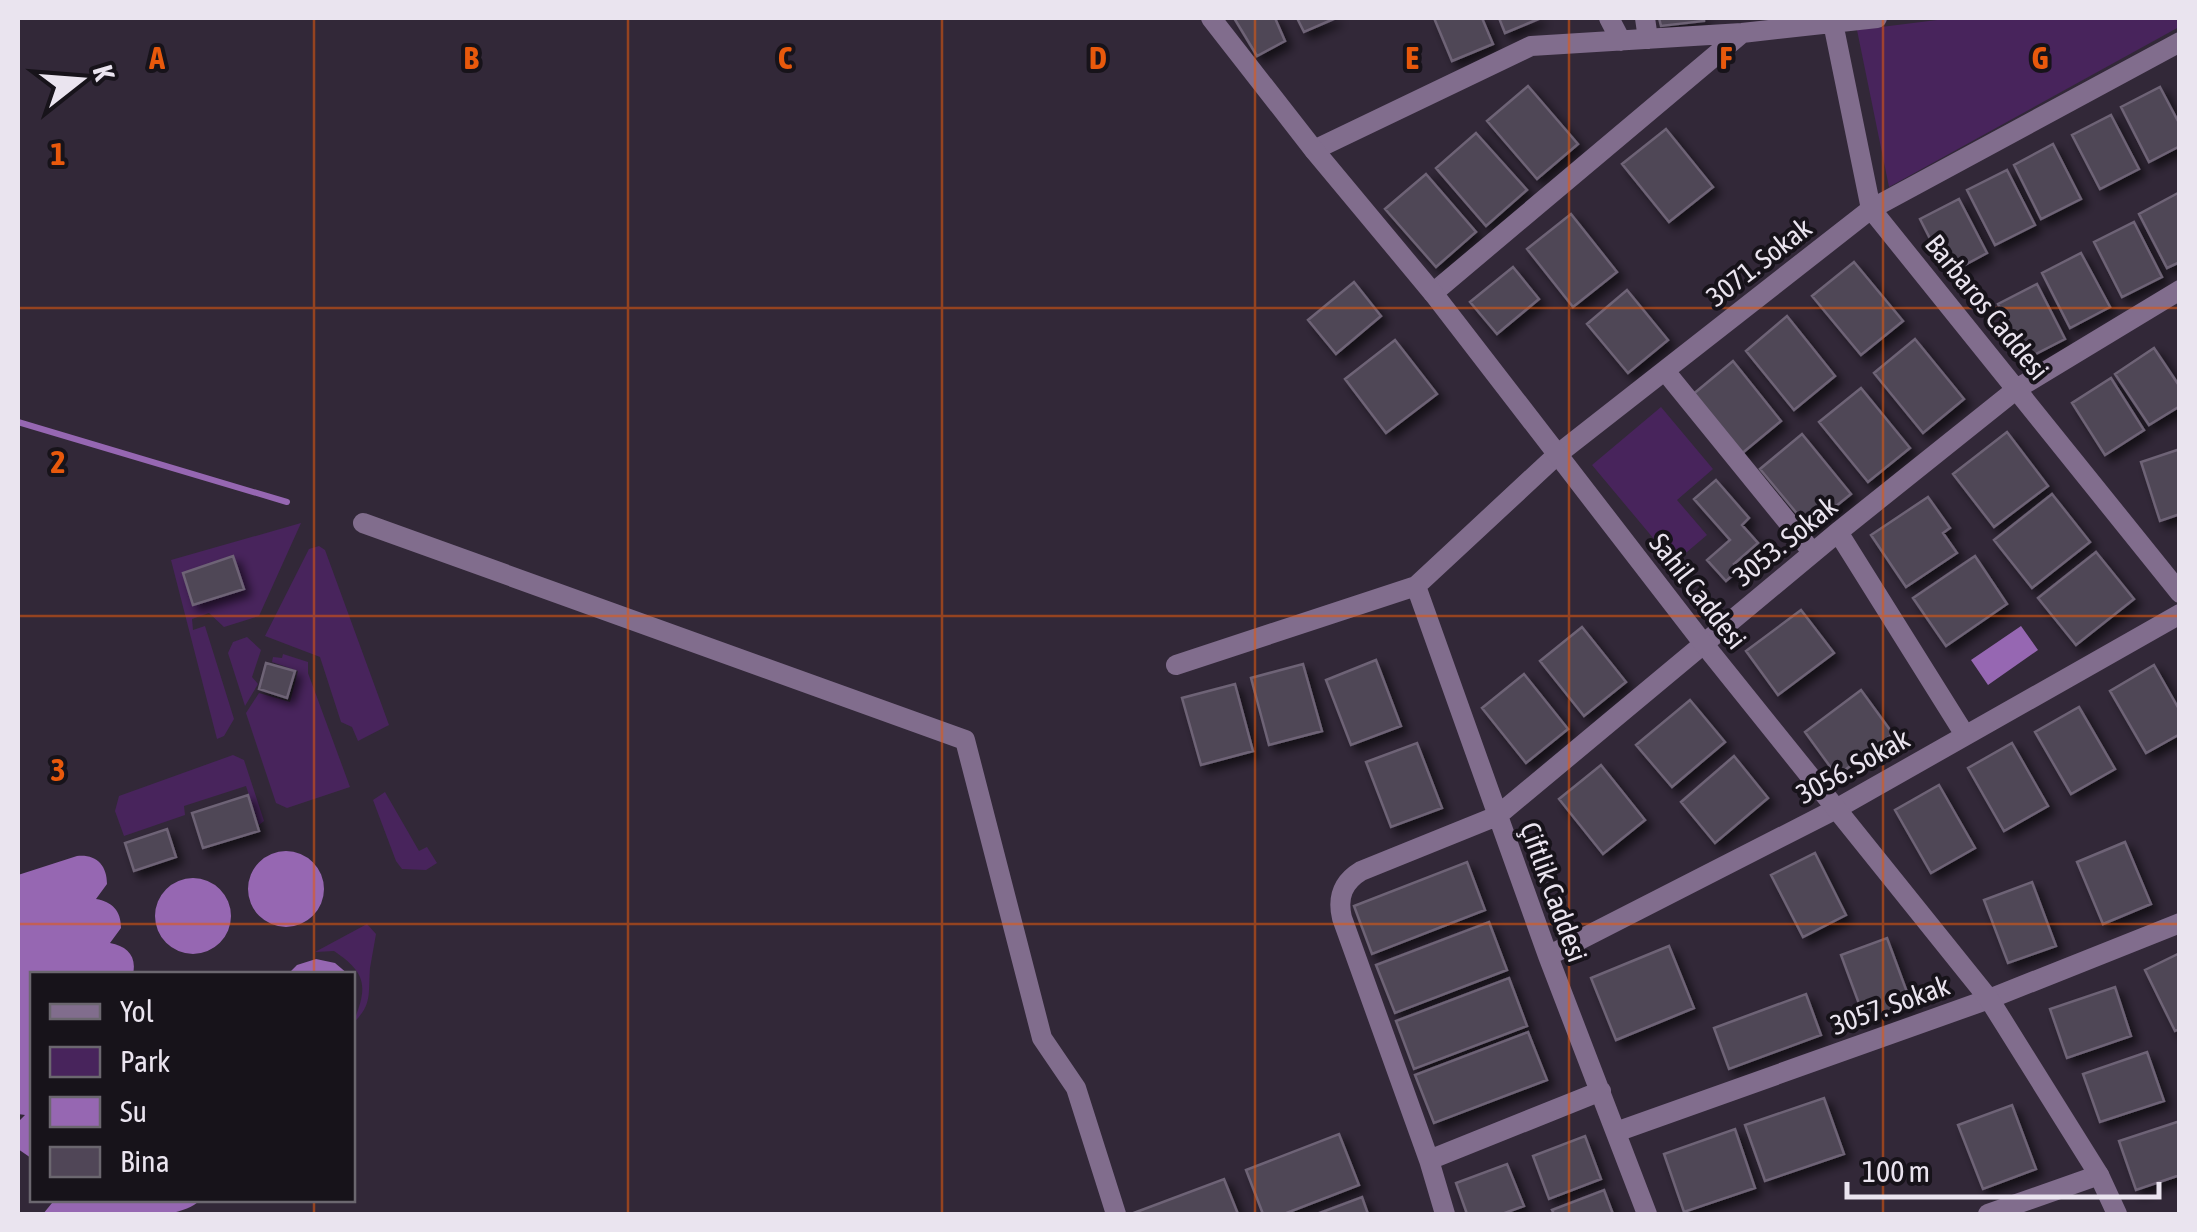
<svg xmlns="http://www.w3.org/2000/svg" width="2197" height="1232" viewBox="0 0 2197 1232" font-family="'Asap Condensed',sans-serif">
  <defs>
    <filter id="shadow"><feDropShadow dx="6" dy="6" stdDeviation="5" flood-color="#0009"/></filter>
  </defs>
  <rect width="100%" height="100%" fill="#322838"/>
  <path fill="#48245c" d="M1953,18H2180L2179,27L1889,187L1857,30Z
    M1661,407L1713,469L1677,500L1707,535L1674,563L1592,465Z
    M301,523L259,616L224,627L209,613L192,619L193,630L205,626L234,719L224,736L217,739L171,560Z
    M319,546L325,550L389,725L358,741L352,727L341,722L320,657L265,636L309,549Z
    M247,637L261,650L252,677L258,684L245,706L228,653L233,642Z
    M283,654L308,662V673L350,787L287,808L276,803L246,713L259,693L290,702L298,671L272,662L273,657L282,658Z
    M233,755L244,760L264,821L259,825L246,786L184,806L185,815L124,836L115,811L119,796Z
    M385,792L419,851L427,847L437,863L426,870L402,869L396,861L373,800Z
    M367,924L376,934C374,945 372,957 370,968C368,992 373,1005 353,1023C368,987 367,973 334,951L315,952Z"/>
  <path fill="#9667b2" d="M2021,626L2038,650L1988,685L1971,660Z
    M248 889a38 38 0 1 1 76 0a38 38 0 1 1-76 0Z
    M77,856C96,854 107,865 107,884L96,899C112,902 121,910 121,928L110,943C127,946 137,956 133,974H32L31,1158L18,1149V1122L25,1115L18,1114V875Z
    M155 916a38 38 0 1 1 76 0a38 38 0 1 1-76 0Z
    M316,959L335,963L348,974H288L297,965Z
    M38,1200H200C176,1226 79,1215 43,1214L52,1203Z"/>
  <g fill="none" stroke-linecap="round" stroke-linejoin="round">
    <path stroke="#9667b2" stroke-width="6" d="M18,422L287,502"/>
  </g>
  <path fill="#504657" stroke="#6e6476" stroke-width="2.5" filter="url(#shadow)" d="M1234,18H1275L1285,41L1257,56Z
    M1297,18H1336L1304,32Z
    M1434,18H1482L1493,44L1452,61Z
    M1499,18H1541L1505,33Z
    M1659,18H1704V21L1661,26Z
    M1528,86L1578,144L1537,179L1487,121Z
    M2160,87L2180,125V146L2149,162L2121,107Z
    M2111,115L2139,169L2100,189L2072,135Z
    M1666,129L1713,187L1669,222L1622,164Z
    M1476,133L1527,190L1486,226L1436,168Z
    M2053,144L2081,199L2041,219L2014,165Z
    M2007,170L2035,225L1995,245L1967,190Z
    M1426,174L1476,232L1436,267L1385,209Z
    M2178,193L2180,262L2167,268L2139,214Z
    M1959,199L1987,253L1948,274L1920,219Z
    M1571,214L1617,272L1573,307L1527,249Z
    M2134,222L2162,277L2122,297L2094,242Z
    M2081,253L2110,307L2070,328L2042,273Z
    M1854,262L1903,321L1861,355L1812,296Z
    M1513,267L1539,299L1497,334L1470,302Z
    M1354,282L1381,316L1336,354L1308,320Z
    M2037,284L2065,339L2026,359L1998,304Z
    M1627,290L1668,340L1628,373L1587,324Z
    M1787,316L1835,376L1794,410L1746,351Z
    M1915,339L1964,399L1923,433L1874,373Z
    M1395,340L1437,394L1386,433L1345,379Z
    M2154,348L2180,387V406L2149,425L2115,374Z
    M1733,361L1781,421L1740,455L1691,396Z
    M2111,378L2144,430L2105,455L2072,403Z
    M1861,388L1910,448L1868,482L1819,422Z
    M2007,432L2048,486L1994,527L1953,474Z
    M1802,434L1851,494L1809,528L1760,469Z
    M2180,449V514L2160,521L2141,462Z
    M1716,480L1749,518L1742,525L1758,543L1734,564L1739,570L1726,581L1707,560L1730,540L1694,499Z
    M2052,494L2090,542L2032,588L1994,540Z
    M1928,497L1950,528L1943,533L1957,553L1906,587L1871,535Z
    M2096,552L2134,599L2076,645L2038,598Z
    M233,556L244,589L193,605L183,573Z
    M1975,556L2007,604L1946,646L1913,598Z
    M1801,610L1834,653L1778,695L1746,651Z
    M1582,627L1626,682L1584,716L1540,661Z
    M1376,660L1401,726L1351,745L1326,680Z
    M266,663L295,671L287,698L259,689Z
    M1303,664L1322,731L1269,745L1251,678Z
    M2154,665L2180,711V734L2146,753L2110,691Z
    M1524,674L1568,729L1526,763L1482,708Z
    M1235,684L1253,751L1201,765L1182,698Z
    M1861,690L1893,734L1837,776L1805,732Z
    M1690,700L1725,742L1672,787L1636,745Z
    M2079,707L2115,769L2071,794L2035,732Z
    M1417,743L1442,808L1391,827L1366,762Z
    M2012,743L2048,806L2004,831L1968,768Z
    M1734,756L1768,798L1715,843L1681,802Z
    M1601,765L1645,820L1603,854L1559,799Z
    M1939,785L1975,848L1931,873L1895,810Z
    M248,795L259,831L203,848L192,813Z
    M167,829L176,857L134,871L125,843Z
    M2125,842L2151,904L2103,924L2077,862Z
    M1815,853L1846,915L1803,937L1771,875Z
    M1467,862L1485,910L1372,954L1354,906Z
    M2032,882L2056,946L2008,963L1984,900Z
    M1489,922L1507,970L1395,1013L1376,965Z
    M1887,938L1911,1003L1865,1020L1841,955Z
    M1669,946L1694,1008L1616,1040L1591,978Z
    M2180,953V1029L2175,1031L2145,970Z
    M1509,978L1527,1026L1414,1069L1396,1021Z
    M2115,987L2131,1036L2067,1058L2050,1009Z
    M1806,994L1821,1035L1729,1069L1714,1028Z
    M1528,1032L1547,1080L1434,1123L1415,1075Z
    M2147,1052L2164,1101L2100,1122L2083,1074Z
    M1824,1098L1844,1154L1765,1181L1745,1125Z
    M2012,1105L2036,1169L1983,1189L1958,1125Z
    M2180,1121V1175L2136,1190L2119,1141Z
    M1735,1129L1755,1188L1684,1212L1664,1154Z
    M1339,1134L1359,1185L1284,1214H1263L1246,1170Z
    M1585,1136L1601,1179L1549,1199L1533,1156Z
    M1507,1164L1524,1206L1502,1214H1467L1456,1183Z
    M1224,1179L1238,1214H1131Z
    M1604,1190L1613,1214H1554L1552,1210Z
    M1362,1197L1368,1214H1317Z"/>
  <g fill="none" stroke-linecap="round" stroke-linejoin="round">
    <path stroke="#816d8d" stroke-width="20" d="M1609,18L1621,41
      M1645,18L1648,39
      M1832,18L1871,209L2180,593
      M1314,150L1531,46L1742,33L1877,18
      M1433,293L1742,33
      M1665,371L1813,553
      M363,523L965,740L1042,1038L1076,1088L1116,1214
      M1838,532L1965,735
      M1416,586L1548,956L1647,1214
      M1176,665L1416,586L1558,454L1871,209L2180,42
      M1548,956L1836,809L2180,614
      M1616,1132L1989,999L2180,923
      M1429,1160L1601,1091
      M1445,1214L1429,1160L1342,918C1337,897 1343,882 1361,871L1497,816L1838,532L2018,388L2180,290
      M1988,1214L2099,1175"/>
    <path stroke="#816d8d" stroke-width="20" d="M1211,18L1314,150L1433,293L1703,643L1989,999L2099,1175L2117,1214"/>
  </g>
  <path fill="none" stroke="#e8590c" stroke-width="2.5" stroke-opacity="0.55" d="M314,18V974M628,18V1214M942,18V1214M1255,18V1214M1569,18V1214M1883,18V1214M18,308H2180M18,616H2180M18,924H2180M314,1200V1214"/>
  <g text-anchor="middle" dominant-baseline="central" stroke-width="8" stroke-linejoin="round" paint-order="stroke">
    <g font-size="28" fill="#eae4ef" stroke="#17131a">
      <text transform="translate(1759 262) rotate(-38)">3071. Sokak</text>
      <text transform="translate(1987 307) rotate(51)">Barbaros Caddesi</text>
      <text transform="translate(1785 541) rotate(-39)">3053. Sokak</text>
      <text transform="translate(1698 591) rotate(52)">Sahil Caddesi</text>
      <text transform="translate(1853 766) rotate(-29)">3056. Sokak</text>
      <text transform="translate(1554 892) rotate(70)">Çiftlik Caddesi</text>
      <text transform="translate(1890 1005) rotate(-20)">3057. Sokak</text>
    </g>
  </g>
  <g font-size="32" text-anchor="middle" font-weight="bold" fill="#e8590c" stroke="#17131a" stroke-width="8" stroke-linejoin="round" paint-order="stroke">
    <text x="157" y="69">A</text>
    <text x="471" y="69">B</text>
    <text x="785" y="69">C</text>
    <text x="1098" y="69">D</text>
    <text x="1412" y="69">E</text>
    <text x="1726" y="69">F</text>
    <text x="2040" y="69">G</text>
    <text x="58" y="165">1</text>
    <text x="58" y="473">2</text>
    <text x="58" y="781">3</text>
  </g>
  <rect width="2197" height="1232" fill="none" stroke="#eae4ef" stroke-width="40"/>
  <rect x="30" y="972" width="325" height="230" fill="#17131a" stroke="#6b676f" stroke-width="2.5"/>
  <rect x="50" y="1004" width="50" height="15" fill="#816d8d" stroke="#6b676f" stroke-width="2.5"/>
  <text x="120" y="1022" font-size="30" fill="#eae4ef">Yol</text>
  <rect x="50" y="1047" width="50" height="30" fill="#48245c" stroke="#6b676f" stroke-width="2.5"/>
  <text x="120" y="1072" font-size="30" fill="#eae4ef">Park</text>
  <rect x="50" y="1097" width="50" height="30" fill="#9667b2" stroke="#6b676f" stroke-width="2.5"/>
  <text x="120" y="1122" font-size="30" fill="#eae4ef">Su</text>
  <rect x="50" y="1147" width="50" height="30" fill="#504657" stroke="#6b676f" stroke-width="2.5"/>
  <text x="120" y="1172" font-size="30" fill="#eae4ef">Bina</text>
  <g transform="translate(80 80) rotate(73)" stroke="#17131a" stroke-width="8" paint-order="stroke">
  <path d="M0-8L18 38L0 25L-18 38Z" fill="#eae4ef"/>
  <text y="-15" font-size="28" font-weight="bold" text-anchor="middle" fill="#eae4ef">K</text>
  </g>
  <path d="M1847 1182v15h312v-15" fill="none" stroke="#eae4ef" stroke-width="5"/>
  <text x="1862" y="1182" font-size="30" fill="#eae4ef" stroke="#17131a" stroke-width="8" paint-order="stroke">100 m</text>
</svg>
